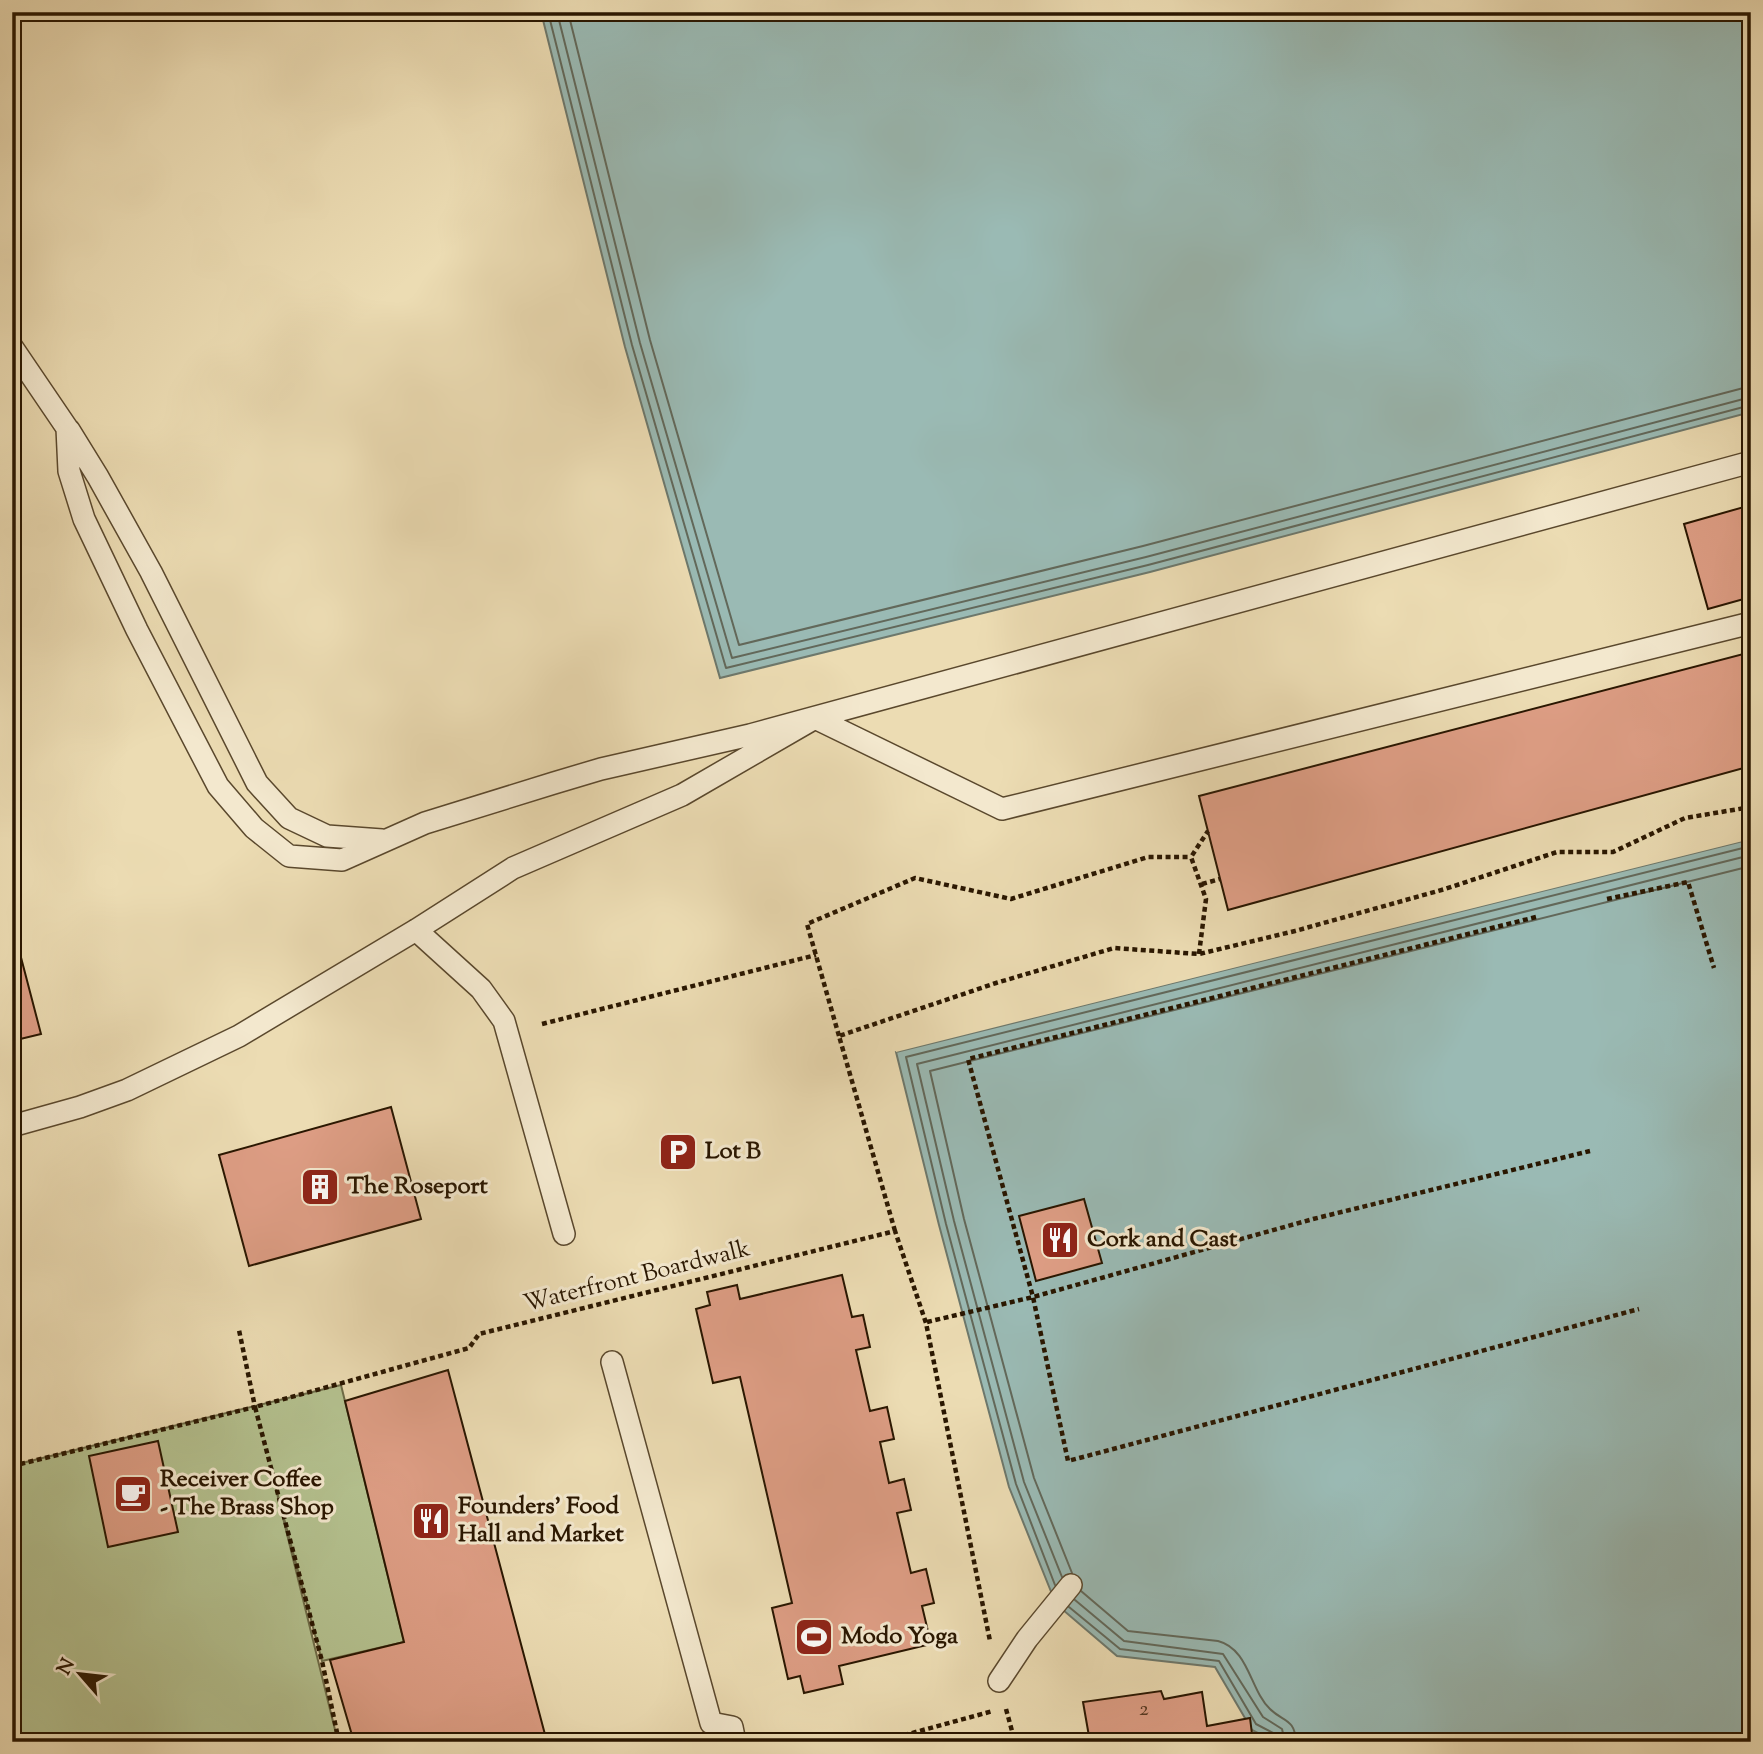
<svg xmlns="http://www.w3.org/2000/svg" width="1763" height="1754" viewBox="0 0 1763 1754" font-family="'Sorts Mill Goudy',serif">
  <rect width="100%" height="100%" fill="#ecdcb3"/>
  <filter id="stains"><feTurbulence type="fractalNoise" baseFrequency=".00286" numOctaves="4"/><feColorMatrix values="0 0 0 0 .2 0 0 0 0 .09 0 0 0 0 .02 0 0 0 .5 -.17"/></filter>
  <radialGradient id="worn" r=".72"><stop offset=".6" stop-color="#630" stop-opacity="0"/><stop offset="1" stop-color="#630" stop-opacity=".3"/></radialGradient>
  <path fill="#b4c18f" stroke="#6e6c48" stroke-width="2" d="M341,1385L404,1642L322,1661L273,1477L338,1742H12V1444L18,1464Z"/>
  <path fill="#9abab4" stroke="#6d786c" stroke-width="2" d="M541,12H1751V412L1150,572L720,678L625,347Z
    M1751,839V1742H1275L1252,1730L1215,1667L1117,1656L1056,1604L1009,1487L939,1225L896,1052Z"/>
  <path fill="#ecdcb3" d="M1751,835V839L896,1052L895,1049Z"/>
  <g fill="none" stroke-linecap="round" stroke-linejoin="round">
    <path stroke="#62685a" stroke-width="2" d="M548,12L632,345L726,668L1148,565L1751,405
      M557,12L640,343L732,658L1146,557L1751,397
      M568,12L650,340L739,645L1143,546L1751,386
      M1072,1573L1034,1478L964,1219L930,1071L1751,866
      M1062,1577L1024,1482L954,1221L917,1064L1751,855
      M1055,1585L1016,1484L946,1224L906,1057L1751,846
      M1081,1591L1128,1631L1218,1641C1249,1649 1250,1690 1270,1709C1283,1722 1295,1718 1296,1742
      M1075,1600L1124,1641L1223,1654L1263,1717L1282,1729L1285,1742
      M1069,1607L1120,1649L1219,1661L1256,1724L1273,1733L1276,1742"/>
  </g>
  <path fill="#dd9d84" stroke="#291600" stroke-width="2" d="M1751,505V597L1708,609L1684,524Z
    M1751,652V766L1228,910L1199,796Z
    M12,923L41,1034L12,1041Z
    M391,1107L421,1219L249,1266L219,1155Z
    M1084,1199L1102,1263L1036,1281L1019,1216Z
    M842,1275L852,1317L863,1315L870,1347L856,1350L870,1411L887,1407L894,1439L880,1442L889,1483L904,1479L911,1510L897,1513L911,1573L926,1569L934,1603L922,1606L931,1644L839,1666L843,1684L804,1693L800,1676L788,1679L772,1608L792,1603L740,1377L713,1383L696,1309L710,1305L707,1292L737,1285L740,1299Z
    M448,1370L547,1742H354L330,1660L404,1642L345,1401Z
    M158,1441L178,1532L108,1547L89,1456Z
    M1161,1691L1164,1699L1202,1692L1207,1726L1250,1718L1253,1742H1090L1083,1702Z"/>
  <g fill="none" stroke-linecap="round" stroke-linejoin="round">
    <defs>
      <path id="lane" d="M12,347L67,428L69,471L84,519L137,630L218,786L254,828L289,856L342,860L425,823L554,783L601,769L750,735L1751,462
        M69,430L98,477L151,572L257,783L289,818L327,836L382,840
        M416,930L481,989L504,1021L564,1234
        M12,1126L80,1107L127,1090L239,1036L416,930L513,868L682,795L815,718L1002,809L1751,623
        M612,1362L711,1723L732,1727L735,1742
        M999,1681L1027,1639L1071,1585"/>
    </defs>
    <use href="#lane" stroke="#5a482d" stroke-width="24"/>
    <path stroke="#291600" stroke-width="4.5" stroke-dasharray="5 3.5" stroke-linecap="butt" d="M1202,884L1220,879
      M1607,899L1688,882L1714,968
      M1536,917L968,1059L1033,1297L1068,1461L1639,1309
      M1199,954L1206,899L1191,857L1208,831
      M542,1024L816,955
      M839,1036L807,924L915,878L1011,899L1148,857H1191
      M895,1231L839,1036L996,983L1114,948L1199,954L1295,931L1445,889L1557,852H1613L1685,818L1751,807
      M927,1322L1033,1297L1313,1219L1590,1151
      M12,1466L255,1407L239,1330
      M1006,1709L1015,1742
      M339,1742L322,1661L255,1407L469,1348L479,1334L895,1231L926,1323L990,1641
      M879,1742L993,1711"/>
    <use href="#lane" stroke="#f3e8ce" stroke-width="21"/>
  </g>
  <defs>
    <symbol id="parking-square" viewBox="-11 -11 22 22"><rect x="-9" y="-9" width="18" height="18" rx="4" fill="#8f2418" stroke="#f3e8ce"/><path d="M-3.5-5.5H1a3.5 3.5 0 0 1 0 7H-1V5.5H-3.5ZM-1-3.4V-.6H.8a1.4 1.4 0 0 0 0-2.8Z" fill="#fff"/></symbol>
    <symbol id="building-square" viewBox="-11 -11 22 22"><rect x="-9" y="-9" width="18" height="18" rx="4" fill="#8f2418" stroke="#f3e8ce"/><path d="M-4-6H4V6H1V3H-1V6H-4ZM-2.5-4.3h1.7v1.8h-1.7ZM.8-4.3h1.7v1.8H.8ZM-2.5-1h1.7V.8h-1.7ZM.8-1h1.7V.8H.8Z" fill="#fff"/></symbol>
    <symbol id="restaurant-square" viewBox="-11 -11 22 22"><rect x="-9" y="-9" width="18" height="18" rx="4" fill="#8f2418" stroke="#f3e8ce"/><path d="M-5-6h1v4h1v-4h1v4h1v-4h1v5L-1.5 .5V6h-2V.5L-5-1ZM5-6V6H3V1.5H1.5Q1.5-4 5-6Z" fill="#fff"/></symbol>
    <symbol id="cafe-square" viewBox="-11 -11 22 22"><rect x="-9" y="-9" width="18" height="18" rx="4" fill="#8f2418" stroke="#f3e8ce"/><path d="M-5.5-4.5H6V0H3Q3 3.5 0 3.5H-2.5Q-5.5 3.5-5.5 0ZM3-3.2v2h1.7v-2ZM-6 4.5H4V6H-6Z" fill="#fff"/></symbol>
    <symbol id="stadium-square" viewBox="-11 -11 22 22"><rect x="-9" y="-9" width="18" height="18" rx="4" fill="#8f2418" stroke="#f3e8ce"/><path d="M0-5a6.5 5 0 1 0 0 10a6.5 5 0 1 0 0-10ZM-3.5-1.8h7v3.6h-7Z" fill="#fff"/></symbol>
  </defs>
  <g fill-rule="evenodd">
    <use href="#parking-square" x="656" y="1130" width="44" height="44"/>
    <use href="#building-square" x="298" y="1165" width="44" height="44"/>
    <use href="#restaurant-square" x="1038" y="1218" width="44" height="44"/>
    <use href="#cafe-square" x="111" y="1472" width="44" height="44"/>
    <use href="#restaurant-square" x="409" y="1499" width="44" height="44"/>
    <use href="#stadium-square" x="792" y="1615" width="44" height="44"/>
  </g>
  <g text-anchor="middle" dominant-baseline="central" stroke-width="6" stroke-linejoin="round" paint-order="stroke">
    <g font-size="21" fill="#563821">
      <text x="1144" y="1710">2</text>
    </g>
    <g font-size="24" font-weight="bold" fill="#291600" stroke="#f3e8ce" text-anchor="start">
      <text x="705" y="1152">Lot B</text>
      <text x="347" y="1187">The Roseport</text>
      <text x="1087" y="1240">Cork and Cast</text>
      <text x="160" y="1480">Receiver Coffee<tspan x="160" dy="28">- The Brass Shop</tspan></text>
      <text x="458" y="1507">Founders’ Food<tspan x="458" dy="28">Hall and Market</tspan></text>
      <text x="841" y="1637">Modo Yoga</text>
    </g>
    <g font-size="24" fill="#291600" stroke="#f3e8ce">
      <text transform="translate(637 1277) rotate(-14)">Waterfront Boardwalk</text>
    </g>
  </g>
  <rect width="1763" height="1754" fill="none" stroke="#ecdcb3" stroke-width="42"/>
  <rect x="14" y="14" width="1735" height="1726" fill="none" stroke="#291600" stroke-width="3.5"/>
  <rect x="21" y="21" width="1721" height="1712" fill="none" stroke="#291600" stroke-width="2"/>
  <g transform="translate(80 1674) rotate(298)" stroke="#f3e8ce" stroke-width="5" paint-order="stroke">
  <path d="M0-5L12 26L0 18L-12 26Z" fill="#291600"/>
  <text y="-10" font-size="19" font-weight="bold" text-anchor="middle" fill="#291600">N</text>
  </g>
  <rect width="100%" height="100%" filter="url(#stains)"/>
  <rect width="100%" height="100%" fill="url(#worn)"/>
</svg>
